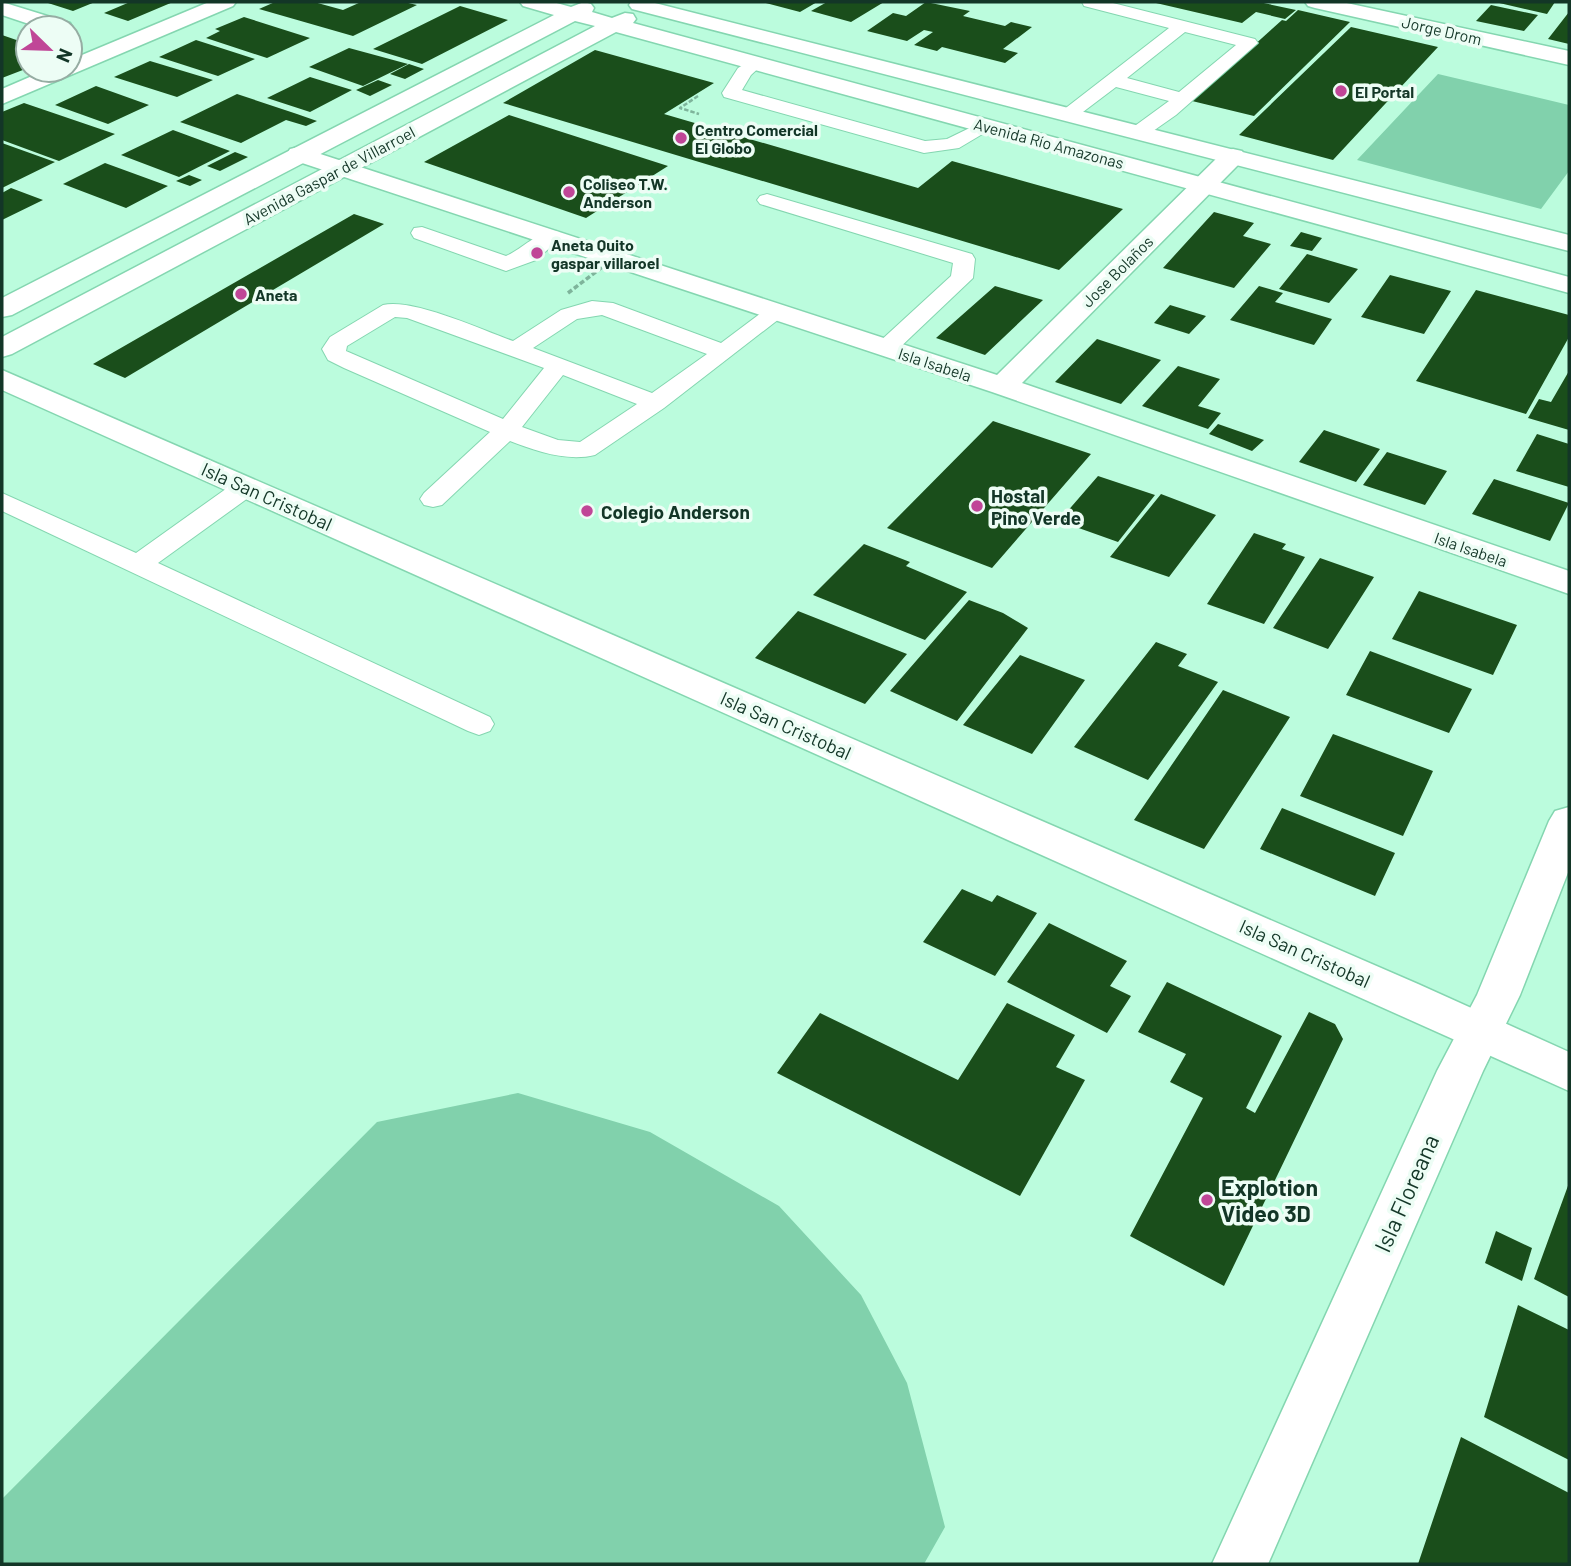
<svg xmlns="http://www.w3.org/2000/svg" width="1571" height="1566" viewBox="0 0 1571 1566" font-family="Barlow,sans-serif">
  <rect width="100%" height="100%" fill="#bbfcdd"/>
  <path fill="#81d1ac" d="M1438,74L1569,105V171L1541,209L1357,160Z
    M518,1093L650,1132L779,1206L861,1295L907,1383L945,1527L924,1564H2V1499L377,1122Z"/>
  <path fill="#1a4e1b" d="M53,2H95L73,11L48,3Z
    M130,2H173L128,21L104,13Z
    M275,2H314L343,10L361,2H404L417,5L353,36L259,9Z
    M762,2H817L800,12Z
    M827,2H884L851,22L811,11Z
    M926,2L970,11L963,16L1005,26L1011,22L1032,27L1003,49L1018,53L1005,63L942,47L937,51L914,45L933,32L924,30L907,41L867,31L893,13L906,16Z
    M1259,2L1296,10L1285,19L1256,12L1242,23L1156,3Z
    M1495,2H1555L1547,14Z
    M1491,5L1538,15L1524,31L1476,21Z
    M460,6L508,20L422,64L373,49Z
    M1298,10L1350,22L1254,116L1192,101L1282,20L1286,21Z
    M1569,12V44L1548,39Z
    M244,17L310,38L267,58L206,38L220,31L215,29Z
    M1351,27L1438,47L1333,160L1239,135Z
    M2,35L28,44V68L2,78Z
    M196,40L255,59L218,76L159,57Z
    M349,48L408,64L363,86L309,67Z
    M595,50L714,83L664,114L918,188L952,161L1123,209L1059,270L503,103Z
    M150,61L213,80L177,97L114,77Z
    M409,64L424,69L405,79L390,74Z
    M310,77L352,90L310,112L267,98Z
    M378,80L392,85L370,96L356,90Z
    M96,86L149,105L108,124L55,105Z
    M237,94L297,114L317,121L306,126L286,120L241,143L180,122Z
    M24,103L115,134L59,161L2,140V112Z
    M509,115L668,166L586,218L424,162Z
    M173,130L230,151L179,177L121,155Z
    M2,143L55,162L2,188Z
    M235,152L248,157L220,171L207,166Z
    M105,163L168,186L126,208L63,184Z
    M189,175L202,180L190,186L176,181Z
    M11,188L43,200L2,220V193Z
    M1214,212L1254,223L1243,236L1271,244L1234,288L1163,268Z
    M354,214L384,224L125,378L93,364Z
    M1301,232L1322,238L1312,251L1290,246Z
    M1307,254L1358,269L1329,303L1279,289Z
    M1390,275L1451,291L1424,334L1361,317Z
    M995,286L1043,300L985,355L936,338Z
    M1259,286L1283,293L1275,302L1332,319L1314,345L1230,320Z
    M1476,290L1569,315V337L1526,414L1416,381Z
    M1170,305L1206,316L1189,334L1154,323Z
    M1097,339L1161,360L1121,404L1055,382Z
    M1178,366L1220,379L1198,406L1221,413L1208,429L1142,406Z
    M1569,371V430L1528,418L1539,399L1551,402Z
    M993,421L1091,454L992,568L887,528Z
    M1218,424L1264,440L1252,451L1209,434Z
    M1324,430L1380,449L1356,482L1299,462Z
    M1537,434L1569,444V487L1516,471Z
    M1387,452L1447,471L1425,505L1363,485Z
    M1098,476L1155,495L1118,542L1059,521Z
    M1494,479L1569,503L1550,541L1472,514Z
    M1161,494L1216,515L1169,577L1110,557Z
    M1254,533L1286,544L1282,549L1305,557L1264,624L1207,604Z
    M864,544L910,562L906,566L967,592L925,640L813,595Z
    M1320,558L1374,577L1328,649L1273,628Z
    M1419,591L1517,625L1493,675L1392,639Z
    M969,600L1003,613L1028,628L957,721L890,691Z
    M798,611L907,654L865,704L755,658Z
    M1156,642L1187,654L1178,666L1218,682L1148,780L1074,747Z
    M1370,651L1472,689L1449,733L1346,695Z
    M1020,655L1085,680L1032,754L963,725Z
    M1223,690L1290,717L1204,849L1134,820Z
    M1333,734L1433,771L1403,836L1300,796Z
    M1282,808L1395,853L1375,896L1260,849Z
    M962,889L992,902L997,895L1037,913L995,976L923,942Z
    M1049,923L1127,961L1110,986L1131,996L1107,1033L1007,982Z
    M1167,982L1282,1036L1246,1108L1255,1113L1309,1012L1335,1024L1343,1039L1224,1286L1130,1236L1203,1098L1170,1082L1186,1054L1138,1032Z
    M1007,1003L1075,1035L1056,1067L1085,1080L1020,1196L777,1073L820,1013L958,1080Z
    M1569,1183V1297L1534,1279Z
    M1496,1231L1532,1248L1522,1281L1485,1263Z
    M1518,1305L1569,1330V1460L1484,1417Z
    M1461,1437L1569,1493V1564H1418Z"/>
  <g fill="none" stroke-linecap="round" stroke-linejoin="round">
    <defs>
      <path id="service" d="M1082,2H1109L1255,39L1258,43L1176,115L1146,136H1132L1129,132L1132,128L1169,101L1116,87L1075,118H1061L1058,114L1169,28L1084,6ZM1185,32L1236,45L1179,92L1127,78Z
        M755,58L764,63L751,75L742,90L925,141L947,139L986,120L996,126L959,148L924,153L724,97L722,93L738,68Z
        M767,194L972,254L975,259L973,278L894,353H878L874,348L878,343L951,276L953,263L760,204L757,200L760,196Z
        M422,227L506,256C523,249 540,228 559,232L562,237L536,260L506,271L414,238L411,233L414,228Z
        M592,301L613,303L721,343L769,307H785L788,312L664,408L595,455C567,462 536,451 510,441L442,505L433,507L424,505L420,499L424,493L490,432L344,368L328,360L322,349L330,337L383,305C413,298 482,330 513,341L561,310ZM602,315L707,354L652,393L533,348L577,319ZM395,317L407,318L544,368L503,419L346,351L347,346ZM563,375L637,404L580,442L558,440L522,427Z
        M246,479L255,481L259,487L255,493L158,563L490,717L494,724L490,731L479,735L468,731L2,511V493L136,553L237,481Z"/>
      <path id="minor" d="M2,2L70,23L73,28L70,32V28H41L2,15Z
        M209,2H236L233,6L2,104V89L46,70H70V60Z
        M1305,2H1342L1569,51V65L1315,8L1308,6Z
        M299,147L997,375L1224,151L1233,149L1242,151L1245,156L1242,161L1022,383L1569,571V594L992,392L290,159L287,154L290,149Z
        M2,370L1418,984L1569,1052V1091L2,390Z"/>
      <path id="tertiary" d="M1569,807V870L1520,995L1483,1071L1268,1564H1212L1437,1071L1477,995L1549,821L1555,811Z"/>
      <path id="secondary" d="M520,2H553L571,7L584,2L591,4L594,8L592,12L612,18L625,13L633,14L636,19L633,23L1569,277V293L616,32L12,354L2,357V337L595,26L575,21L12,315L2,317V298L554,15L523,6Z
        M631,2H651L1569,235V251L632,9L629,5Z"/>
    </defs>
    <use href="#service" stroke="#84d6b0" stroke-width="2"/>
    <use href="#minor" stroke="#84d6b0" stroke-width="3"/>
    <use href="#tertiary" stroke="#84d6b0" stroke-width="3"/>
    <use href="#secondary" stroke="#84d6b0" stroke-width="3"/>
    <path stroke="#7eb49b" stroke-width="2.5" stroke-dasharray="4.5 2" stroke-linecap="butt" d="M698,96L680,108L699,114"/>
    <use href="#service" fill="#fff" fill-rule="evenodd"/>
    <use href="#minor" fill="#fff" fill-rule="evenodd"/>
    <use href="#tertiary" fill="#fff" fill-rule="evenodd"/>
    <use href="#secondary" fill="#fff" fill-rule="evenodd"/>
    <path stroke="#7eb49b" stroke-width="2.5" stroke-dasharray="4.5 2" stroke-linecap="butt" d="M610,260L625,249"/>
    <path stroke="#7eb49b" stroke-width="3.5" stroke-dasharray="5 2.5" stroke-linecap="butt" d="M568,293L613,259"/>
  </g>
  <g fill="#c04697" stroke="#edfdf5" stroke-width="2.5">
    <circle cx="1341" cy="91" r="7"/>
    <circle cx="681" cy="138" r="7"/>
    <circle cx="569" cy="192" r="7"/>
    <circle cx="537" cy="253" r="7"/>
    <circle cx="241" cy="294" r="7"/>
    <circle cx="977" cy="506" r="7"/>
    <circle cx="587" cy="511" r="7"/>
    <circle cx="1207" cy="1200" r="7"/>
  </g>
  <g text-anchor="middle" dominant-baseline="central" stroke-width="7" stroke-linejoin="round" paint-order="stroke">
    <g font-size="16" fill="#133627" stroke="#edfdf5">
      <text transform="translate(1442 30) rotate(13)">Jorge Drom</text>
      <text transform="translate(1049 143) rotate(15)">Avenida Río Amazonas</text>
      <text transform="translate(329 175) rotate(-28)">Avenida Gaspar de Villarroel</text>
      <text transform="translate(1117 271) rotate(-45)">Jose Bolaños</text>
      <text transform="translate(935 364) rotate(18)">Isla Isabela</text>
      <text transform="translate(1471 549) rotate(19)">Isla Isabela</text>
    </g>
    <g font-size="16" font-weight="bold" fill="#133627" stroke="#edfdf5" text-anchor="start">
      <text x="1355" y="91">El Portal</text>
      <text x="695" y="129">Centro Comercial<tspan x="695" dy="18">El Globo</tspan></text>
      <text x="583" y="183">Coliseo T.W.<tspan x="583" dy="18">Anderson</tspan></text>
      <text x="551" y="244">Aneta Quito<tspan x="551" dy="18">gaspar villaroel</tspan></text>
      <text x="255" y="294">Aneta</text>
    </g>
    <g font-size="19" font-weight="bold" fill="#133627" stroke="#edfdf5" text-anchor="start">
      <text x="991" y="495">Hostal<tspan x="991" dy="22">Pino Verde</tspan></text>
      <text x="601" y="511">Colegio Anderson</text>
    </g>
    <g font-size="19" fill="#133627" stroke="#edfdf5">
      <text transform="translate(267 496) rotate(24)">Isla San Cristobal</text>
      <text transform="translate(786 725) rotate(24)">Isla San Cristobal</text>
      <text transform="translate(1305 953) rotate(24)">Isla San Cristobal</text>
    </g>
    <g font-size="23" font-weight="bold" fill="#133627" stroke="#edfdf5" text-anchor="start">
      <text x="1221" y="1187">Explotion<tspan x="1221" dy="26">Video 3D</tspan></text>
    </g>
    <g font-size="23" fill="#133627" stroke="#edfdf5">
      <text transform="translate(1406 1193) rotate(-66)">Isla Floreana</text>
    </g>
  </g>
  <rect width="1571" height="1566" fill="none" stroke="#133627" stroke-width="7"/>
  <g transform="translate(49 49) rotate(113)"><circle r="33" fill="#edfdf5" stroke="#96ada3" stroke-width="2"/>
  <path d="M0-5L12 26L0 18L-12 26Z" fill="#c04697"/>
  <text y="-10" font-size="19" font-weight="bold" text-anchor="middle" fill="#133627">N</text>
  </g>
</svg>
